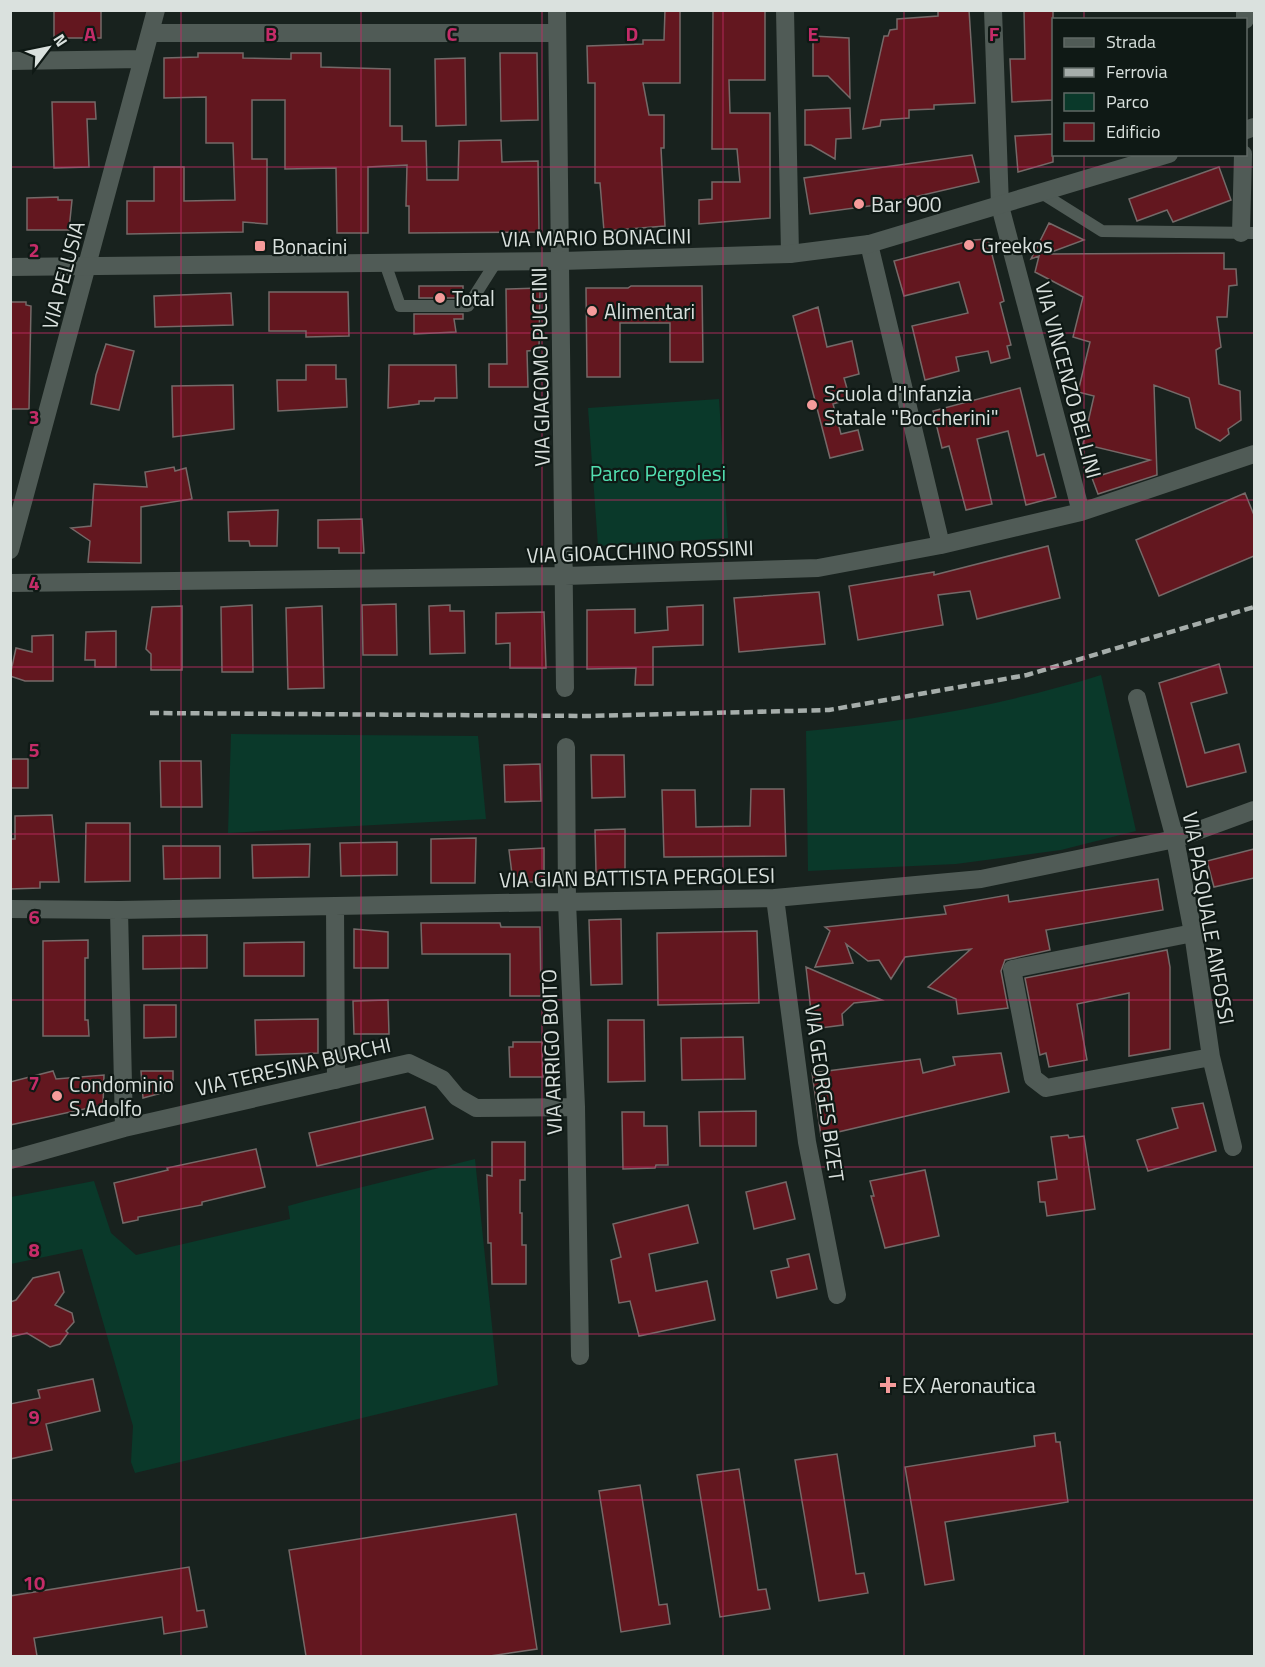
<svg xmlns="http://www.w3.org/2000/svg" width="1265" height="1667" viewBox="0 0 1265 1667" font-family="'Titillium Web',sans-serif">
  <rect width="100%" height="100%" fill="#18221e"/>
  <path fill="#0a392a" d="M719,399L728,538L598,546L588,408Z
    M1101,675L1136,831L1061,850L956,864L808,871L806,731C906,722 1005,705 1101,675Z
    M231,734L478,736L486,819L228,833Z
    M475,1159L498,1385L135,1473L131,1462L133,1426L82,1249L11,1264V1197L94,1181L111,1233L136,1255L290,1219L288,1206L306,1201Z"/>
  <path fill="#63171f" stroke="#756968" stroke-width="1.5" d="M54,10H101V38H54Z
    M665,10H680V83H643L649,115H664V148H661L665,226L604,231L600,183H595V83H588L587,46L643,44V40H664Z
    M713,10H765V80H729L730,113H770V218L699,224V200L712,199V182H740L737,149H712Z
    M938,10H969L975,103L934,105V109L909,110V118L881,120L880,126L863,129L884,36H888L890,30L897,29V19L938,16Z
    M1024,10H1053V100L1012,102L1010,59H1025Z
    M813,36L849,38L850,98L828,76H813Z
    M198,53H243V58L291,59V53H321V67L390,69V126H402V141H426L427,180H458L459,141L501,140L502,162L538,161L539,232L409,233V206H406L407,165L368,167V233H337L336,168L285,169V100H252V159H267V224L243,222V232L127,234V201H154V167H184V201L235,200L233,143H206V97L164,98V58L198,57Z
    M500,53H537L538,120L501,121Z
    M465,58L466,125L436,126L435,59Z
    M52,102H95L96,119H87L89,167L54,168Z
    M850,108L851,138L836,139L835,159L811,145H805V110Z
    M1053,134V162L1018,172L1015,136Z
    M972,155L979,182L884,204L810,214L804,178Z
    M1219,167L1231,200L1173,222L1167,210L1137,221L1129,199Z
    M58,197V200H72L69,230H27V198Z
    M1049,223L1084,240L1046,254L1224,253V269H1236L1237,285L1229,286L1227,317H1217L1221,347L1216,350L1219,384L1240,391L1241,420L1228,429L1229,434L1220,441L1196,428L1189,398L1154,385L1157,475L1098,494L1092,478L1150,460L1083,444L1094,396L1078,392L1090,342L1073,337L1083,297L1035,272L1039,256L1031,259Z
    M988,239L1004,301L1000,303L1011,345L1007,346L1010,358L991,363L988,351L956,357L959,371L925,380L912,326L968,313L959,282L904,296L894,261L973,240Z
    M419,286H463V298H419Z
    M631,286H702L703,362H670V323H620V377H587L586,288H628Z
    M540,288L539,350L527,351L528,387H489V364H507L506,289Z
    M269,292H348L349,336L306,337V331H269Z
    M231,293L233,325L155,327L154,296Z
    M10,302H26V305L31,306L29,409H10Z
    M818,307L827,347L852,341L859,374L844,378L850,399L833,404L841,434L858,430L863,450L830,458L793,316Z
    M414,314H463V319H454L456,332L414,334Z
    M106,344L134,351L119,410L91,404L96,375Z
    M306,365H336V379H346L347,407L278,411L277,380H306Z
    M389,365H456L457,398H435L434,401H419V404L388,408Z
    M233,385L234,429L173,437L172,386Z
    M1020,388L1037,456L1044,454L1056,497L1026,505L1008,431L977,439L992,504L966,510L949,446L942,448L933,411Z
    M174,467L175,471L186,468L192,499L141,507V563L88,562L90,541L71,528L91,526L94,484L147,487L145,472Z
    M1245,493L1254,515V556L1159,596L1136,540Z
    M278,510L277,546H250L249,541H229L228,512Z
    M362,519L364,553H339V548H318V520Z
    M1048,546L1060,598L977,619L970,591L938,595L943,625L858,640L849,586L934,572V575Z
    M819,592L825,644L739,652L734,598Z
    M396,604L397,655H363L362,605Z
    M252,605L253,672H222L221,607Z
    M450,605V611H464L465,653L430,654L429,606Z
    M703,605V645L653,647V685H635L636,668L587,669V610L635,609V633L668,630L667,607Z
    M182,606V670H151V654L146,649L152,607Z
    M322,606L324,688L288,689L286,608Z
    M544,612L546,668H510V643L496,644V613Z
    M116,631V667H95V660H85L86,632Z
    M53,635V681H25L10,676L16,648L32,652V636Z
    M1219,664L1227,693L1191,703L1205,753L1239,744L1246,772L1187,787L1159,683Z
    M591,755H624L625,797L592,798Z
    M10,759H28V788H10Z
    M160,761H201L202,807H161Z
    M540,764L541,801L505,802L504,765Z
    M751,789H784L786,856L664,857L662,790H695L696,827L750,826Z
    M52,815L59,882H40V888L10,889V839H15V816Z
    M86,823H130V881L85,882Z
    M625,829V874L596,872L595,830Z
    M476,838L475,883H431V839Z
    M397,842V875L341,876L340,843Z
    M310,844L309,877L253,878L252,845Z
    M163,846H220V878L164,879Z
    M544,848V882H513L509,850Z
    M1254,849V878L1214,887L1207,861Z
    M1158,879L1163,910L1046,930L1050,950L1005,960L1001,971L1008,1008L958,1014L956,999L928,987L971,949L905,957L891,979L879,960L868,961L846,944L853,963L815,967L830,931L825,927L946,914L944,906L1008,895L1009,902Z
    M621,919L622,984L591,985L589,920Z
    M421,923H500L501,927H540L541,996H510V954H422Z
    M354,929L388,932V968H354Z
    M757,931L759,1003L658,1005L657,933Z
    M207,935V968L143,969V936Z
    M88,940V958H85V1020H88L89,1036H43V941Z
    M304,942V976H244V943Z
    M1167,950L1170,967V1049L1129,1056V993L1077,1004L1087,1060L1049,1067L1046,1053L1040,1055L1025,978Z
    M806,967L882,1000L854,1003L842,1014L843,1025L813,1029Z
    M388,1000L389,1034H354L353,1001Z
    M144,1005H176V1037L144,1038Z
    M318,1019V1053L256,1055L255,1020Z
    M608,1020H644L645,1081L608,1082Z
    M743,1037L745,1079L682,1080L681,1038Z
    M513,1042H542L543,1077H510L509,1047H513Z
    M1001,1053L1009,1092L821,1136L812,1073L920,1059L923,1073L955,1065L953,1057Z
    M53,1071L56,1079L104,1075L103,1105L10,1125V1082Z
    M141,1071H173V1090L143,1098Z
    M1203,1103L1216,1151L1148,1171L1137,1140L1178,1128L1172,1108Z
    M425,1107L433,1139L317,1166L309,1133Z
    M756,1111V1146H700L699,1112Z
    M622,1112H644V1126H667L668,1165H656L655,1168L623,1169Z
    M1068,1135L1069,1138L1084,1136L1095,1209L1047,1216L1045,1202H1040L1038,1182L1057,1179L1051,1137Z
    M492,1142H525V1180H520V1213H522V1245H526V1284H492L491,1243H488L487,1175L492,1176Z
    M256,1149L265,1187L202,1202V1205L138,1217V1220L123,1223L114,1183L168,1170L167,1168Z
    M925,1170L939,1236L885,1248L871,1196H874L870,1181Z
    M786,1182L795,1219L754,1229L746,1192Z
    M688,1205L698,1243L649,1254L656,1291L707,1281L715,1320L639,1336L630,1301L619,1303L611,1260L621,1257L613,1224Z
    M809,1254L817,1289L777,1298L771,1271L789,1267L787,1259Z
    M59,1272L64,1292L55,1305L72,1313L74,1322L66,1331L68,1333L60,1344L50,1347L27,1333L10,1337V1302L16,1300L33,1278Z
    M93,1379L100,1411L46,1424L52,1450L10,1459V1404L40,1398L38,1390Z
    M1055,1433L1056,1442H1060L1068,1502L945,1522L954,1580L925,1585L905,1467L1035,1446L1034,1436Z
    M837,1454L856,1574L864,1573L868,1593L819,1601L795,1460Z
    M739,1469L758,1590L766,1589L770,1609L720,1617L697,1475Z
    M640,1485L659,1605L667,1604L670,1624L621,1632L599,1491Z
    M516,1514L537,1649L490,1656H306L289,1550Z
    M189,1567L197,1611L204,1610L207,1627L164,1634L162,1617L34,1638L37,1656H10V1596Z"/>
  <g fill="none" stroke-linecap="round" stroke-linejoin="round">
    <path stroke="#505b56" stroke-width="12" d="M1043,194L1102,231L1254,233
      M385,263L400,306H468L496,262"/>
    <path stroke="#505b56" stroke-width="18" d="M557,10L565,688
      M785,10L790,254
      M993,10L1000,206L1081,512
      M1245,20V10
      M150,33H557
      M10,61L143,59
      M1241,233L1243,154
      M869,244L941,545
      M10,550L156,10
      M10,583L565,576L818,568L941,545L1081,512L1254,454
      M1137,698L1175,839L1193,933L1211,1057L1233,1147
      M566,747L567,902L576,1107L580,1356
      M775,898L807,1142L837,1295
      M335,906L336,1080
      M10,909L119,910L775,898L981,879L1175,839L1254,810
      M119,910L124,1128
      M1193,933L1012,969L1033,1078L1046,1088L1211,1057
      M10,1160L124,1128L409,1063L442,1079L457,1097L476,1108L576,1107"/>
    <path stroke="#505b56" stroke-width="18" d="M1246,130L1254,127
      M10,267L562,261L790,254L869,244L1169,154"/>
    <path stroke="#a5adaa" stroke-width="4.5" stroke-dasharray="9 4.5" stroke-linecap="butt" d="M150,713L589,716L829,710L1027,675L1254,607"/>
  </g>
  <path fill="none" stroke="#c42c68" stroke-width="1.5" stroke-opacity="0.55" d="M181,10V1656M361,10V1656M542,10V1656M723,10V1656M904,10V1656M1084,10V20M1084,154V1656M10,167H1254M10,333H1254M10,500H1254M10,667H1254M10,834H1254M10,1000H1254M10,1167H1254M10,1334H1254M10,1500H1254"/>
  <g fill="#f59b9b" stroke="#0f1915" stroke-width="2">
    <circle cx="859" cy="204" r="6"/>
    <circle cx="969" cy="245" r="6"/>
    <rect x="254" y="240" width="12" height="12" rx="3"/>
    <circle cx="440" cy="298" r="6"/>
    <circle cx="592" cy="311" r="6"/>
    <circle cx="812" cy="405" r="6"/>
    <circle cx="57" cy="1096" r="6"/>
    <path d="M885 1376h6v6h6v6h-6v6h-6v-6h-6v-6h6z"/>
  </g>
  <g text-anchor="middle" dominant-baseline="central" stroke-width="4.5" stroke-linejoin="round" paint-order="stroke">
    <g font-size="21" fill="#dae1de" stroke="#0f1915" text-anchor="start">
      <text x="871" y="204">Bar 900</text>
      <text x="981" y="245">Greekos</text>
      <text x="272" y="246">Bonacini</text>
      <text x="452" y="298">Total</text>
      <text x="604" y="311">Alimentari</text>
      <text x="824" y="393">Scuola d'Infanzia<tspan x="824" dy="24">Statale "Boccherini"</tspan></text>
      <text x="69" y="1084">Condominio<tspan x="69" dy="24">S.Adolfo</tspan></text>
      <text x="902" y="1385">EX Aeronautica</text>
    </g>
    <g font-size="21" fill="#dae1de" stroke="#0f1915">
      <text transform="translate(596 237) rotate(-1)">VIA MARIO BONACINI</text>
      <text transform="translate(63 275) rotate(-75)">VIA PELUSIA</text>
      <text transform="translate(540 367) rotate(-91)">VIA GIACOMO PUCCINI</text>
      <text transform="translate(1069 380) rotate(75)">VIA VINCENZO BELLINI</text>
      <text transform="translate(640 551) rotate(-2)">VIA GIOACCHINO ROSSINI</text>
      <text transform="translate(637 877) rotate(-1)">VIA GIAN BATTISTA PERGOLESI</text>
      <text transform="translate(1209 918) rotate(80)">VIA PASQUALE ANFOSSI</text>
      <text transform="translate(551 1052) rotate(-92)">VIA ARRIGO BOITO</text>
      <text transform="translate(293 1066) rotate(-13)">VIA TERESINA BURCHI</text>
      <text transform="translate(825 1093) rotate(82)">VIA GEORGES BIZET</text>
    </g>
    <g font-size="21" fill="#52dfb1" stroke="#0f1915">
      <text x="658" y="473">Parco Pergolesi</text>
    </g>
  </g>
  <g font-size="20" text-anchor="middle" font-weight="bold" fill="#c42c68" stroke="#0f1915" stroke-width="4.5" stroke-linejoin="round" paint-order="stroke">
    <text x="90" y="41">A</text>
    <text x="271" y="41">B</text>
    <text x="452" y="41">C</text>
    <text x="632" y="41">D</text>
    <text x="813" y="41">E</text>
    <text x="994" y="41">F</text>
    <text x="34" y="257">2</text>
    <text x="34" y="424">3</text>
    <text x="34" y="590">4</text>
    <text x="34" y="757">5</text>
    <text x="34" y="924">6</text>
    <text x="34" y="1090">7</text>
    <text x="34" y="1257">8</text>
    <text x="34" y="1424">9</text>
    <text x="34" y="1590">10</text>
  </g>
  <rect width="1265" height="1667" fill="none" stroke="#dae1de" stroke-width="24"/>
  <rect x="1052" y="18" width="195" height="138" fill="#0f1915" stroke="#606965" stroke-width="1.5"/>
  <rect x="1064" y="38" width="30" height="9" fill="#505b56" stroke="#606965" stroke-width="1.5"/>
  <text x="1106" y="48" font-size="18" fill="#dae1de">Strada</text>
  <rect x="1064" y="68" width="30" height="9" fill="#a5adaa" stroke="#606965" stroke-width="1.5"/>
  <text x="1106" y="78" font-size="18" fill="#dae1de">Ferrovia</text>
  <rect x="1064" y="93" width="30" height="18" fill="#0a392a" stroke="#606965" stroke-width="1.5"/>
  <text x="1106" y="108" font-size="18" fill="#dae1de">Parco</text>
  <rect x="1064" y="123" width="30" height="18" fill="#63171f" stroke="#606965" stroke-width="1.5"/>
  <text x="1106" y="138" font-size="18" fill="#dae1de">Edificio</text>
  <g transform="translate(48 48) rotate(58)" stroke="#0f1915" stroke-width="4.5" paint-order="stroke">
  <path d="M0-4.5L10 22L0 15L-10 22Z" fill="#dae1de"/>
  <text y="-9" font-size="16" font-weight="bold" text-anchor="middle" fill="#dae1de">N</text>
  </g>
</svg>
